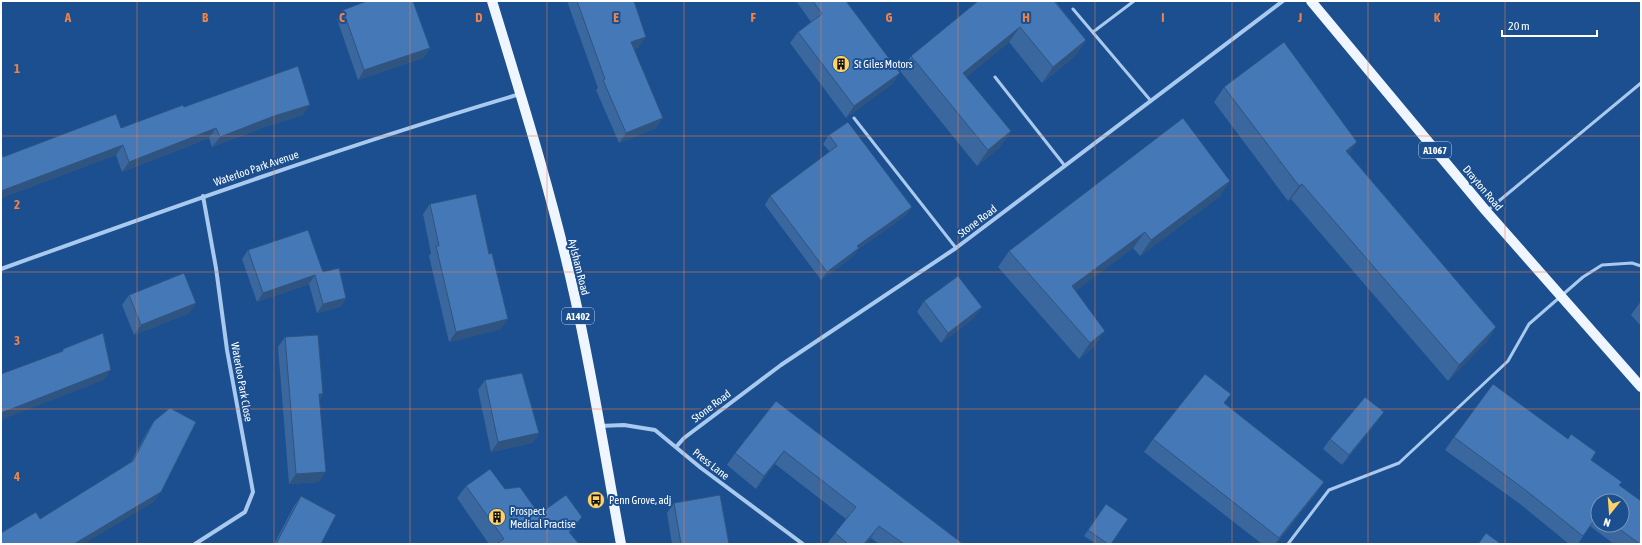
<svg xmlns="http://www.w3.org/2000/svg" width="1642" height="545" viewBox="0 0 1642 545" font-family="'Asap Condensed',sans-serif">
  <rect width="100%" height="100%" fill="#1b4f8f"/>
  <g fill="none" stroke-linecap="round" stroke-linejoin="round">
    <path stroke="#a9c9ee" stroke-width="3" d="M1073,9L1151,101
      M1093,32L1134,1
      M995,77L1065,166
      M854,118L956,248
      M1488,210L1641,83
      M1288,544L1329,490L1399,463L1508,361L1529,324L1583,277L1602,265L1632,263L1641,266"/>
    <path stroke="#a9c9ee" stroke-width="4" d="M1,269C173,207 344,146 520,94
      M600,426L624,425L655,430L701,468L803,544
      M676,447L684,438L781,365L956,248L1283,1
      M195,544L245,512L253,492L227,350L216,268L203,196"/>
    <path stroke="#f0f6ff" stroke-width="10" d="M492,1C522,99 553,198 575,298C593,379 606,462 621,544
      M1311,1L1486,211L1641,387"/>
  </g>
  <path fill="#3a679d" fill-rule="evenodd" d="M567,1H634L639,47L634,49L656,128L619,143L596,90L598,88Z
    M796,1H846L900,73L892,84L846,118L790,43L798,32L811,22Z
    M978,1H1057L1056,2L1086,40L1075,56L1042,83L1009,42L966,77L1011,131L1000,147L977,166L900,71L911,56Z
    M343,10H416L430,48L423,58L358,80L337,19Z
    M1224,87L1349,154L1496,327L1486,342L1448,381L1291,199L1288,201L1214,102Z
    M184,107L303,115L267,126L212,147L209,138L122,172L116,155L1,198V154L3,157L121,128Z
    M829,135L912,207L906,215L857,250L853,256L821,280L765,205L770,196L830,152L823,144Z
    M1230,181L1219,197L1140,256L1133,248L1075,291L1094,347L1079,359L998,267L1009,251Z
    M430,204L501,329L449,342L429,256L431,253L423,214Z
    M248,250L323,272L346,298L340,307L317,313L309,284L257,302L242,259Z
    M129,295L196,303L189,313L134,335L122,305Z
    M924,301L975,317L941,343L917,312Z
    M1641,301V326L1631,315Z
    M285,337L323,394L320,399L319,482L289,484L278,347Z
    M485,380L539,433L532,443L491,452L478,390Z
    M776,401L963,544H879L871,538L866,544H827L846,519L775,464L756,489L727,465L735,453Z
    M1225,404L1324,482L1315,495L1276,544H1262L1144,452L1153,439Z
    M1384,412L1377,422L1342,465L1323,449L1330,439Z
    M154,421V502L40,519L131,462L147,432Z
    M1454,437L1591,460L1619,485L1641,544H1614L1590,526L1578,544H1569L1520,504L1445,450ZM1598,501L1622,525H1598Z
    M466,486L505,489L539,514L573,529L570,533L579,544H489L457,498Z
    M301,496L321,544H274L294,506Z
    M674,503L729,544H672L667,513Z
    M1106,504L1111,544H1096L1084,536Z"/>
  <path fill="#305480" d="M1020,27L1009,42L952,89L963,73Z
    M646,37L639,47L624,52L631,42Z
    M1086,40L1075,56L1042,83L1053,67Z
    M430,48L423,58L358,80L364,70Z
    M900,73L892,84L846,118L854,106Z
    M310,105L303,115L267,126L212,147L220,137L274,116Z
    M663,118L656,128L619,143L626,133Z
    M216,128L209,138L122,172L129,162Z
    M1011,131L1000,147L977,166L988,150Z
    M1357,142L1347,157L1346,151Z
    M123,145L116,155L1,198V191Z
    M1230,181L1219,197L1140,256L1151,240Z
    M1302,184L1291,199L1288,201L1299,186Z
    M912,207L906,215L857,250L853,256L821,280L827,272L857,246Z
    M1145,232L1133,248L1061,302L1072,286Z
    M315,275L309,284L257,302L263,293Z
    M346,298L340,307L317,313L323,304Z
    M196,303L189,313L134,335L141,325Z
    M982,307L975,317L941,343L948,333Z
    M508,319L501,329L449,342L456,332Z
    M1496,327L1486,342L1448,381L1459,365Z
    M1105,331L1094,347L1079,359L1090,343Z
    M111,370L104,380L1,420V413Z
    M319,394H323L316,404Z
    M1384,412L1377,422L1342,465L1349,455Z
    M539,433L532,443L491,452L498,442Z
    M784,451L775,464L756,489L764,476Z
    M326,472L319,482L289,484L296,474Z
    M1324,482L1315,495L1276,544H1275Z
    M161,492L154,502L84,544H74Z
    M582,517L573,529L561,544L569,532Z
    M879,526L866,544H864Z"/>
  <path fill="#4478b7" stroke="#305480" d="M367,1H413L430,48L364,70L343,10Z
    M577,1H634L646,37L631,42L663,118L626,133L603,80L605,79Z
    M813,1H846L900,73L854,106L798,32L822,14Z
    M978,1H1054L1086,40L1053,67L1020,27L963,73L1011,131L988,150L911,56Z
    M1284,42L1357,142L1346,151L1496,327L1459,365L1302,184L1299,186L1224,87Z
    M298,66L310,105L274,116L220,137L216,128L129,162L123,145L1,191V154H2L3,157L116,114L121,128L183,105L184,107Z
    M1183,118L1230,181L1151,240L1145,232L1072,286L1105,331L1090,343L1009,251Z
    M848,122L912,207L857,246L859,248L827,272L770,196L837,146L829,135Z
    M476,194L489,254L492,253L508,319L456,332L436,246H439L430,204Z
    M308,230L323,272L339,268L346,298L323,304L315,275L263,293L248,250Z
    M184,273L196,303L141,325L129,295Z
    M958,276L982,307L948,333L924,301Z
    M103,333L111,370L1,413V374L63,351V349Z
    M318,335L323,394H319L326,472L296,474L285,337Z
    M522,373L539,433L498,442L485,380Z
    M1205,374L1231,394L1224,403L1324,482L1279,538L1153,439Z
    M1493,384L1568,439L1571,434L1596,452L1591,460L1622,482L1619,485L1641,501V544H1640L1614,525H1622V501H1598V515L1583,536L1528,492L1454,437Z
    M1365,397L1384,412L1349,455L1330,439Z
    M776,401L963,544H904L879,526L864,544H848L835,533L856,507L784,451L764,476L735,453Z
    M170,408L196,422L161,492L74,544H1V533L36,512L40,519L133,461L154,421Z
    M490,469L505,489L520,487L539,514L566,495L582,517L569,532L579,544H496L504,539L466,486Z
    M720,495L729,544H681L674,503Z
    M301,496L336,515L321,544H276Z
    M1106,504L1128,519L1111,544H1108L1088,530Z
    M1486,533L1501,544H1478Z"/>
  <path fill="none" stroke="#ee8249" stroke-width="1" stroke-opacity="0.55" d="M137,1V544M274,1V544M410,1V544M547,1V544M684,1V544M821,1V544M958,1V544M1095,1V544M1232,1V544M1368,1V544M1505,1V544M1,136H1641M1,272H1641M1,409H1641"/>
  <defs>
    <symbol id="building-disc" viewBox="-11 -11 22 22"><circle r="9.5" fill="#ffd166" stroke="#1b4f8f"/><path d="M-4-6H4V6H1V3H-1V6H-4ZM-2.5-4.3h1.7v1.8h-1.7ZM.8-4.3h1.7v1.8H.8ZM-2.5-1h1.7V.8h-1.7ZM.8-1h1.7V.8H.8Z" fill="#111"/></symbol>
    <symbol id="bus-disc" viewBox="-11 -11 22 22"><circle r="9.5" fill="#ffd166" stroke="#1b4f8f"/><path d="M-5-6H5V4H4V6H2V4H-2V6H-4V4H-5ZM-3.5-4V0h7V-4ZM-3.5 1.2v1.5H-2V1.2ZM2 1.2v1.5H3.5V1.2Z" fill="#111"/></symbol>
  </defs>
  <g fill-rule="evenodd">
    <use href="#building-disc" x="831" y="54" width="20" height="20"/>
    <use href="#bus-disc" x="586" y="490" width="20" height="20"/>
    <use href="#building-disc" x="487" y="507" width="20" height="20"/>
  </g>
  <g text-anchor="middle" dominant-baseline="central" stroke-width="4" stroke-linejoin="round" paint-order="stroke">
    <g fill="#1b4f8f" stroke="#bbcadd" stroke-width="1">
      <rect x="1419" y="142" width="32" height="16" rx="3"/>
      <rect x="562" y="308" width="32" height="16" rx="3"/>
    </g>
    <g font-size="10" font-weight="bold" fill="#fff">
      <text x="1435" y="150">A1067</text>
      <text x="578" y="316">A1402</text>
    </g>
    <g font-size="11" fill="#fff" stroke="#1b4f8f" text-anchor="start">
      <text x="854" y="64">St Giles Motors</text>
      <text x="609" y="500">Penn Grove, adj</text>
      <text x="510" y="511">Prospect<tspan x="510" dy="13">Medical Practise</tspan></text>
    </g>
    <g font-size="11" fill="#fff" stroke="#1b4f8f">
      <text transform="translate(256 168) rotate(-19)">Waterloo Park Avenue</text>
      <text transform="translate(1483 188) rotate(50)">Drayton Road</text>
      <text transform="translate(977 221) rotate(-37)">Stone Road</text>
      <text transform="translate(579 267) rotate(76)">Aylsham Road</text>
      <text transform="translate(242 382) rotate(80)">Waterloo Park Close</text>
      <text transform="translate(711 406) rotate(-37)">Stone Road</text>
      <text transform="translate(711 464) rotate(38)">Press Lane</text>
    </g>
  </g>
  <g font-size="13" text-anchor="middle" font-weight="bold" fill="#ee8249" stroke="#1b4f8f" stroke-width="4" stroke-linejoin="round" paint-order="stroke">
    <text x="68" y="22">A</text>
    <text x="205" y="22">B</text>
    <text x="342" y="22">C</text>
    <text x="479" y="22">D</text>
    <text x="616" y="22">E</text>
    <text x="753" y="22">F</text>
    <text x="889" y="22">G</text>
    <text x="1026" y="22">H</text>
    <text x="1163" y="22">I</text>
    <text x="1300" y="22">J</text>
    <text x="1437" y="22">K</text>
    <text x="17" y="73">1</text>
    <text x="17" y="209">2</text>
    <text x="17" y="345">3</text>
    <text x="17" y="481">4</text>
  </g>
  <rect width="1642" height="545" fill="none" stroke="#ffffff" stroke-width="4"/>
  <g transform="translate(1610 513) rotate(197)"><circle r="19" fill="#1b4f8f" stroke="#7695bc"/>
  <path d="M0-3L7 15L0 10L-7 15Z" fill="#ffd166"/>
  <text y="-6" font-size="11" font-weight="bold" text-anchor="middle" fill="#ffffff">N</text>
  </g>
  <path d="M1502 30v6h95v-6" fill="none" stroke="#ffffff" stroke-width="2"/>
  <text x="1508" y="30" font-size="12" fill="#ffffff" stroke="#1b4f8f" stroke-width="3" paint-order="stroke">20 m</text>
</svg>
